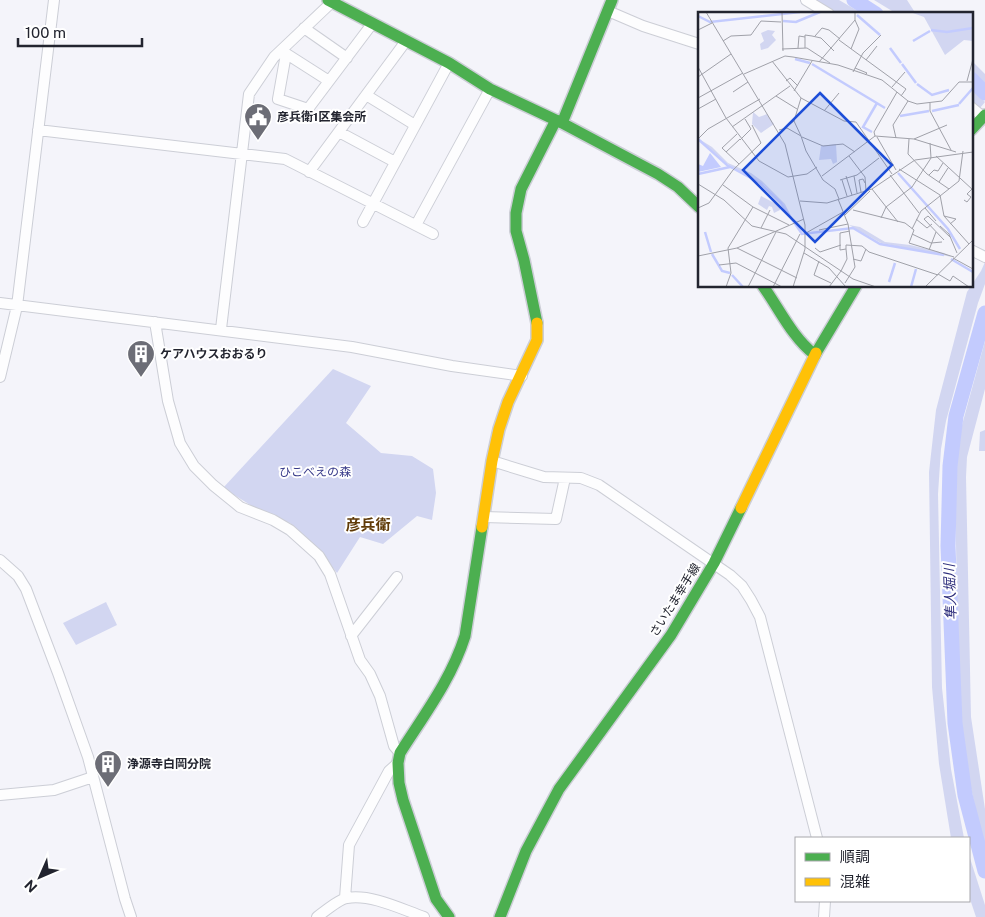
<svg xmlns="http://www.w3.org/2000/svg" width="985" height="917" viewBox="0 0 985 917" font-family="'Public Sans','Noto Sans JP',sans-serif">
  <rect width="100%" height="100%" fill="#f4f4fa"/>
  <path fill="#d2d6f1" d="M811,0H839L863,14H833Z
    M874,0H907L916,14H897Z
    M971,60L985,74V86L971,71Z
    M971,87L985,102L980,108L971,99Z
    M985,262V284L978,303L946,421L941,449L938,494L942,688L951,769L964,838H951L939,764L932,687L929,472L936,410L967,292L981,271Z
    M985,341V389L967,457L966,477L971,717L985,809V851L970,784L960,719L958,662L955,484L958,449L962,425Z
    M333,369L371,386L346,423L381,453L412,456L433,469L436,493L432,520L417,516L383,544L360,537L337,573L323,555L290,523L260,511L223,488Z
    M985,430V451H979L980,432Z
    M106,602L117,625L76,645L63,623Z
    M969,855L985,905V917H976L969,896Z"/>
  <g fill="none" stroke-linecap="round" stroke-linejoin="round">
    <path stroke="#c3cbfe" stroke-width="15" d="M854,0L876,14
      M971,79L985,93
      M985,313L956,416L950,466L948,546L955,723L965,795L985,871"/>
    <defs>
      <path id="street" d="M806,0L829,14
        M608,11L643,26L699,44
        M304,28L347,58
        M282,51L329,81
        M286,54L278,99L308,109L372,24
        M366,95L415,125
        M971,107L983,117
        M38,130L285,159L433,234
        M339,132L395,162
        M309,172L406,41
        M363,222L449,63
        M416,225L490,89
        M971,250L985,257
        M0,303L352,347L452,366L522,376
        M155,322L168,401L180,443L194,466L213,485L240,507L273,520L290,530L319,556L330,574L360,660L370,674L380,696L394,746L400,753
        M221,329L249,94L274,57L332,2
        M0,377L17,306L54,0
        M492,461L544,477L581,478L599,485L730,575L742,586L751,600L760,617L817,838
        M484,517L556,519L565,478
        M0,560L18,576L26,589L58,673L88,757L125,899L131,917
        M351,636L397,577
        M0,795L54,790L93,777
        M345,898L349,845L389,771L398,763
        M317,917C324,912 339,899 347,898C372,894 401,909 424,917
        M824,917L825,901"/>
      <path id="fast" d="M328,0L449,63L490,89L562,123L658,174L678,187L699,207
        M562,123L612,0
        M971,130L985,115
        M763,286C780,310 792,337 815,355
        M537,323L524,260L516,231V213L521,189L556,120
        M816,353L856,286
        M449,917L436,899L403,800L399,783L398,763L400,753C424,715 451,680 465,636L482,527
        M500,917L526,851L559,789L671,635L714,563L741,508"/>
      <path id="slow" d="M741,508L816,353
        M482,527L492,461L499,429L508,402L537,340V323"/>
    </defs>
    <use href="#street" stroke="#ccced6" stroke-width="12"/>
    <use href="#fast" stroke="#ccced6" stroke-width="14"/>
    <use href="#slow" stroke="#ccced6" stroke-width="14"/>
    <use href="#street" stroke="#fdfdfe" stroke-width="10"/>
    <use href="#fast" stroke="#4caf50" stroke-width="11"/>
    <use href="#slow" stroke="#ffc107" stroke-width="11"/>
  </g>
  <defs>
    <symbol id="civic-pin" viewBox="-11 -11 22 30"><path d="M0 17L-7.5 6A9.5 9.5 0 1 1 7.5 6Z" fill="#6c6d76" stroke="#fff"/><path d="M-.6-6.5H3V-4.5H.6V-3L4-1V1h2V6H-6V1h2V-1L-.6-3ZM-1.2 2.5V6h2.4V2.5Z" fill="#fff"/></symbol>
    <symbol id="building-pin" viewBox="-11 -11 22 30"><path d="M0 17L-7.5 6A9.5 9.5 0 1 1 7.5 6Z" fill="#6c6d76" stroke="#fff"/><path d="M-4-6H4V6H1V3H-1V6H-4ZM-2.5-4.3h1.7v1.8h-1.7ZM.8-4.3h1.7v1.8H.8ZM-2.5-1h1.7V.8h-1.7ZM.8-1h1.7V.8H.8Z" fill="#fff"/></symbol>
  </defs>
  <g fill-rule="evenodd">
    <use href="#civic-pin" x="242" y="101" width="32" height="43"/>
    <use href="#building-pin" x="125" y="338" width="32" height="43"/>
    <use href="#building-pin" x="92" y="748" width="32" height="43"/>
  </g>
  <g text-anchor="middle" dominant-baseline="central" stroke-width="4" stroke-linejoin="round" paint-order="stroke">
    <g font-size="12" font-weight="bold" fill="#22242f" stroke="#fff" text-anchor="start">
      <text x="277" y="117">彦兵衛1区集会所</text>
      <text x="160" y="354">ケアハウスおおるり</text>
      <text x="127" y="764">浄源寺白岡分院</text>
    </g>
    <g font-size="12" fill="#373a89" stroke="#fff">
      <text x="315" y="472">ひこべえの森</text>
    </g>
    <g font-size="12" fill="#22242f" stroke="#fff">
      <text transform="translate(675 600) rotate(-58)">さいたま幸手線</text>
    </g>
    <g font-size="14" font-style="italic" fill="#2e2e7c" stroke="#fff">
      <text transform="translate(950 592) rotate(-92)">隼人堀川</text>
    </g>
    <g font-size="15" font-weight="bold" fill="#5f3a07" stroke="#fff">
      <text x="368" y="524">彦兵衛</text>
    </g>
  </g>
  <g transform="translate(698 12)">
    <rect width="275" height="275" fill="#f4f4fa"/>
    <path d="M212,0H275V29L266,28L247,43L226,5ZM70,18L77,19L74,23L78,28L70,36L63,38L62,32L66,29L63,21ZM55,100L61,105L69,102L76,112L63,121L54,112ZM1,127L14,135L30,151L53,161L64,169L87,192L96,210L85,192L66,173L31,153ZM138,132L139,150L135,152L133,147L121,148L123,134ZM63,184L82,194V198L76,201L74,195L71,194L69,198L60,192ZM151,213L162,215L187,230L212,233L246,241L254,245L183,231Z" fill="#d2d6f1"/>
    <path d="M12,141L23,155L0,160V152L5,154Z" fill="#c3cbfe"/>
    <path fill="none" stroke="#c3cbfe" stroke-width="2.5" d="M159,3L182,23M0,4L12,10L102,0M85,9L98,10L122,0M233,18L249,20L275,16M215,29L232,19M192,36L203,51M97,47L112,51M114,52L187,96M204,52L218,71M219,72L234,83L251,78M261,92L275,76M234,99L261,93M202,104L231,99M174,120L165,115L179,91M0,127L29,153L62,171L83,191L104,222L155,216L182,232L246,243M200,161L250,217L262,237M0,162L32,155M7,220L13,240M14,242L24,259L32,261M253,247L275,260M34,263L45,275M191,270L197,251M213,275L218,257"/>
    <path fill="none" stroke="#a0a1a9" stroke-width="1" d="M8,0L87,132L107,213V237L95,275M84,0L85,39M0,18L14,11M117,24L124,16L131,18L142,27M141,28L208,77L203,84M25,29L33,24L53,23L63,9L83,10M100,36L101,24L107,25M107,36V23L114,24L123,26L136,39M84,37L109,36L132,51M153,37L161,17L157,8M168,48L179,34M74,49L103,86L146,109L158,110L194,162M121,50L157,8V0M0,55L28,106L61,149L90,165L109,162L119,155M157,56L169,61L167,63M155,60L165,41L183,23M46,62L87,44L95,45L140,53L184,68L210,89L219,92L244,89L261,70H275M0,65L33,42M88,69L92,66L100,74M269,69L275,47M194,75L207,60M96,79L114,49M35,80L50,70M78,84L99,97M0,86L45,61M232,91V99L253,138M0,97L18,87M126,99L141,81M96,109L103,124M34,115L92,74M87,116L96,109L103,86M81,118L89,116L103,124L108,139L125,168L137,177L141,187M39,122L24,136L41,152M177,124L176,120L199,80M104,125L125,134L145,132L157,140M179,125L198,158M198,126L195,113L210,89M0,127L10,117L62,87M211,127L210,142L229,162L251,177M216,127L249,113M42,128L53,117L47,107M28,140L42,127M151,144L167,165L168,179M238,144L275,178M201,157L242,183L246,204L271,232M192,163L221,201M231,163L236,158L240,159L245,151M124,164L177,124L216,127L258,140M148,164L154,183M156,164L159,181M142,168L159,163L181,146M144,168L149,184M241,170L250,156M0,172L26,188L54,214L88,222L155,267L178,275M25,173L55,195L91,213M174,177L200,210M163,180L161,168L165,167L167,171M140,187L150,212L157,255L147,271M266,188L269,190L273,185L269,182L274,177M102,189L129,191L174,177L217,148L275,140M0,196L11,191L35,158L63,131L54,113M227,196L238,209M155,198L207,211L216,218L211,231L256,245M147,203L172,179M246,204L258,207L252,212M183,206L188,195L214,175L233,146L232,131M218,207L229,216L234,212M242,214L251,222L259,241M63,216L72,198M214,217L223,199L261,169L265,139M121,218L150,212M152,219L142,221V238L148,237V233L164,234L171,240L240,263M108,221L145,200M214,222L233,231L244,230M246,228L226,207L230,204L252,225M39,236L106,207M117,236L122,240L143,233M231,238L238,220M106,241L131,256L148,275M0,244L39,236L99,266M255,246L275,257M155,247L163,249L168,237M121,249L116,263L133,271M21,253L38,251L84,275M240,262L252,269L255,264L271,275M28,275L33,261L30,236L55,195M50,275L78,220M75,275L102,222M131,275L143,259L149,247L148,237M227,275L275,228"/>
    <path fill="#1d4ed8" fill-opacity="0.15" stroke="#1d4ed8" stroke-width="2.5" d="M122,81L194,153L117,230L45,158Z"/>
    <rect width="275" height="275" fill="none" stroke="#22242f" stroke-width="2.5"/>
  </g>
  <rect x="795" y="837" width="175" height="65" fill="#ffffff" stroke="#a7a7ac"/>
  <rect x="805" y="853" width="25" height="8" fill="#4caf50" stroke="#a7a7ac"/>
  <text x="840" y="862" font-size="15" fill="#22242f">順調</text>
  <rect x="805" y="878" width="25" height="8" fill="#ffc107" stroke="#a7a7ac"/>
  <text x="840" y="887" font-size="15" fill="#22242f">混雑</text>
  <g transform="translate(40 877) rotate(225)" stroke="#ffffff" stroke-width="4" paint-order="stroke">
  <path d="M0-4L9 19L0 12L-9 19Z" fill="#22242f"/>
  <text y="-8" font-size="14" font-weight="bold" text-anchor="middle" fill="#22242f">N</text>
  </g>
  <path d="M18 38v8h124v-8" fill="none" stroke="#22242f" stroke-width="2.5"/>
  <text x="25" y="38" font-size="15" fill="#22242f" stroke="#ffffff" stroke-width="4" paint-order="stroke">100 m</text>
</svg>
